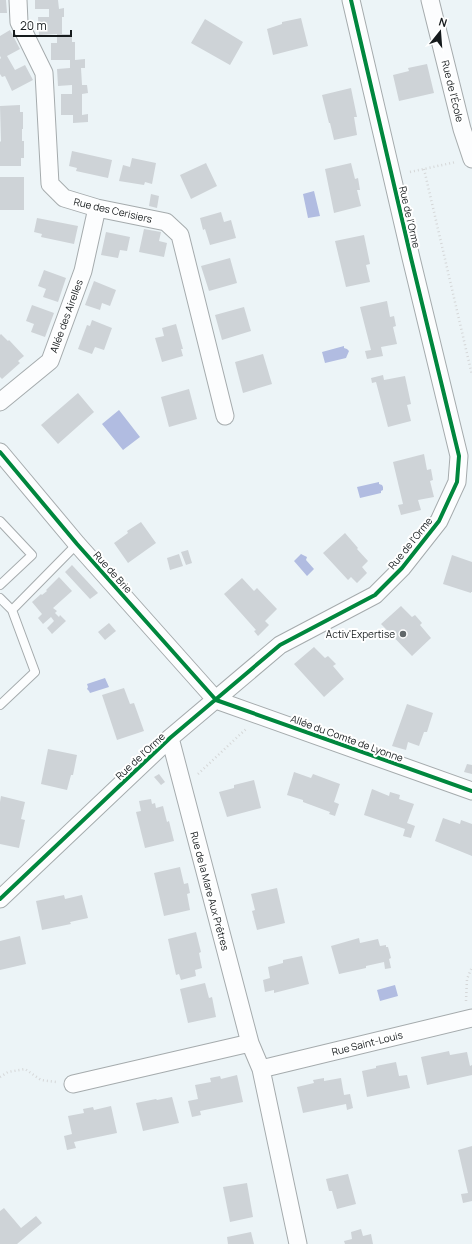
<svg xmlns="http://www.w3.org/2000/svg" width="472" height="1244" viewBox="0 0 472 1244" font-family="Manrope,sans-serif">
  <rect width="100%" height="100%" fill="#ecf4f7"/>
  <path fill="#b1bce1" d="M314,191L320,216L308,218L303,194Z
    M344,346V348L347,349L349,351L346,358L325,363L322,352Z
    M119,410L140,437L123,450L102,424Z
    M379,482V484L382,485L383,487V490L381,491V493L360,498L357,487Z
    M301,554L307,557L306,560L314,569L307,576L294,561Z
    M105,678L109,687L90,693L89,691L87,689L88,687L87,684Z
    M395,985L398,996L380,1001L377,990Z"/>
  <path fill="#ced3d7" d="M0,0H6L7,13H0Z
    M35,0H58L59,9L64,8V17H62V34H72V42H75V60L85,59V68H81L82,85H87L88,93L82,94V115L88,114V122L73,123V115H61V94H72V85L58,86L57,69L70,68V60H51V43H57V34L39,35L38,17H49V9H35Z
    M301,18L308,46L273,55L267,29L282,24V22Z
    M205,19L243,42L230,65L191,43Z
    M10,30L20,49L7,56L15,70L25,65L33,80L12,91L5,76L2,77L0,74V59L1,58L0,56V36Z
    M427,64L434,93L399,101L393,75L409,71L408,68Z
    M351,88L357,117H354L357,135L334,140L330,123H329L322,95Z
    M20,105V112H23V129H22V141H24V158H21V166H0V142L1,141L0,106Z
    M72,151L112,160L108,178L76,171L77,168L69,166Z
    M132,158L156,163L152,184L145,182L144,185L119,181L123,165L130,167Z
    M206,163L217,186L191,199L180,175Z
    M351,163L355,179L358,178L360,190H357L361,206L334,213L325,169Z
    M0,177H24V210H0Z
    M151,194L159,196L157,208L149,206Z
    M221,212L224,222L231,220L236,238L210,245L205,229L203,230L200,218Z
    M37,218L78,226L74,244L41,237L42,234L34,232Z
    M144,229L161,232L159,241L167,243L164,257L139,252Z
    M106,232L130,237L127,251L120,250L118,258L101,255Z
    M364,235L370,264L366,265L370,282L346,287L335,241Z
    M230,258L237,283L209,291L201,266Z
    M44,270L66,278L58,302L43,297L46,289L38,286Z
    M94,281L116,290L110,306L102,303L100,310L85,305Z
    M387,301L390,317L394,316L396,326L393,327L397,344L381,347L383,356L367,359L365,351L371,350L360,307Z
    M32,305L54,313L45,337L31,332L34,324L26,321Z
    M244,307L251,331L222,340L215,315Z
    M92,320L112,328L104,350L95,347L92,354L78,349L87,325L90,326Z
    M176,324L183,349H181L183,356L162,362L155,338L164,336L162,328Z
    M1,334L8,341L9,340L24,356L18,361L20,363L2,379L0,377V335Z
    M263,354L272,384L243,393L235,362Z
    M383,375L384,380L405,376L411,404L407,405L411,421L388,427L376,382L372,383L371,378Z
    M189,389L197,419L169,427L161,397Z
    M78,393L94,412L58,444L41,425Z
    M424,454L427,470L431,469L433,480L430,481L434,497L418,500L421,510L401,515L398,505L403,504L393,462Z
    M141,522L156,543L128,563L114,543L128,533L127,531Z
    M345,533L358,548L357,549L368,561L362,567L367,573L357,583L351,577L348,580L323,553Z
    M188,550L192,563L186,565L181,552Z
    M179,554L183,566L170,570L167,558Z
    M452,555L472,562V592H471V593L443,584Z
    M72,565L98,593L90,599L65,572Z
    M59,577L72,591L53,608L57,611L55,613L59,617L60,615L66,621L52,634L47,628L54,621L51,617L43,624L38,618L42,614L32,602L41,594L42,595L47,591L46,590Z
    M242,578L254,591L257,588L277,609L265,621L269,625L258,636L254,631L256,630L224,594Z
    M401,606L412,617L415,615L422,623L420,625L431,638L412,656L381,624Z
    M109,623L116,631L105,640L98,632Z
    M314,647L325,658L328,656L336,664L333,666L344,679L324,697L294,664Z
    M124,688L130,704L134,703L144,731L117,740L102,695Z
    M407,704L433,713L427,732H424L419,746L408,742L406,750L392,746Z
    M48,749L77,755L73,775H71L67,790L41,784Z
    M467,764L472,765V774L464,772Z
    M294,772L311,778L313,774L340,784L334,802L339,804L335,816L329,814L330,812L303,802V800L287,795Z
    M159,774L165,782L161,785L154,777Z
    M254,780L261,808L227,817L219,792L234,788V785Z
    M372,789L389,796L390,792L400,795L399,799L414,804L407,823L415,826L411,838L403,836L405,829L364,815Z
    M1,796L25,802L21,819L25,820L19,848L0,844V802Z
    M151,799L152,804L155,803L156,808L163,806L167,822L169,821L174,841L145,848L136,812L141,811L139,801Z
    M443,818L460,824L461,820L472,824V856L435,841Z
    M180,867L184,884L188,883L190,893L187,894L190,910L164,916L154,873Z
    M277,888L285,923L257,930L252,911L255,910L251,894Z
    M64,895L65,899L82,895L88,918L70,922L71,924L42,930L36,901Z
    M196,932L201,952L199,953L202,968L195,970L196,976L181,980L179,974L176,975L168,939Z
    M20,936L26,964L0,970V941Z
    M359,938L360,943L378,939L380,946L386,945V947H388L391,958L389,959L391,968L385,969L384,962L366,966V968L339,974L331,946Z
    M302,956L309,984L274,993V990L265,992L263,980L270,978L268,967L283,963V960Z
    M205,983L209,998L212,997L216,1017L188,1023L180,989Z
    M449,1051L450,1055L467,1052L470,1066L472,1065V1075L427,1085L421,1057Z
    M396,1062L399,1076L407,1075L410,1088L367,1097L362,1071L376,1068V1066Z
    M237,1075L243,1102L200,1111L201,1115L192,1117L188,1101L198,1099L195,1085L211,1082L210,1078L220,1076L221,1079Z
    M324,1078V1081L341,1078L344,1095L350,1094L353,1108L347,1110L346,1104L303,1113L297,1087L314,1083L313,1080Z
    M172,1097L179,1123L143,1131L136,1103L156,1099L157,1100Z
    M111,1106L117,1133L74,1142L76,1148L67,1150L64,1136L72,1134L68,1116L84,1113L83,1109L93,1107L94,1110Z
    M472,1146V1201L463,1203L461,1194L468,1193L458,1150Z
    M348,1174L356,1204L337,1209L332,1191H329L326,1179Z
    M247,1183L253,1217L230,1222L223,1187Z
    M4,1208L21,1228L36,1216L42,1223L17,1244H0V1211Z
    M361,1229L363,1236L371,1234L373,1244H345L344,1241L352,1239L351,1232Z
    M251,1232L254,1244H228L227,1237Z"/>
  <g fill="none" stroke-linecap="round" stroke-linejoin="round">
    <defs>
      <path id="lane" d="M0,521L32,555L0,585
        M0,598L12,610
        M0,705L35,672L12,610L77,544"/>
      <path id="street" d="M18,0L19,22L44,73L50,184L64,198L97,208L166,222L180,235L225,416
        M430,0L462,129L472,159
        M0,402L50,361L83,271L97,208
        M0,452L77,544L216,700L472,791
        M170,738L250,1043L261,1069L298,1244
        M0,899L170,738L280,645L375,595L402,568L439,521L457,482L459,456L411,258L351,0
        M261,1069L472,1018
        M73,1084L250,1043"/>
    </defs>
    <use href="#lane" stroke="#a5abad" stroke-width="10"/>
    <use href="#street" stroke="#a5abad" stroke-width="19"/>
    <path stroke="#d5d7d8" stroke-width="2.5" stroke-dasharray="1 3" stroke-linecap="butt" d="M424,169L472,375
      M410,172L456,162
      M198,774L246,729
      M466,1001L467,979L472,967
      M0,1077L8,1072L25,1069L41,1080L56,1082"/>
    <use href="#lane" stroke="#fcfdfe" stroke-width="8"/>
    <use href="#street" stroke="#fcfdfe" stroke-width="17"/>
    <defs>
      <path id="cycleway" d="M0,452L77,544L216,700L472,791
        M0,899L170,738L280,645L375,595L402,568L439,521L457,482L459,456L411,258L351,0"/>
    </defs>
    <use href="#cycleway" stroke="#fff" stroke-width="6"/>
    <use href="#cycleway" stroke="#00873e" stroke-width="4"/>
  </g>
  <circle fill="#616769" stroke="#fff" stroke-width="1.5" cx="403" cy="634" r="4"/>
  <g text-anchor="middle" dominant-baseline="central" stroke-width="4" stroke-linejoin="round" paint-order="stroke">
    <g font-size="10" fill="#161b1d" stroke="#fff">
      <text transform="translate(453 91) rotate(76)">Rue de l'École</text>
      <text transform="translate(113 210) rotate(13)">Rue des Cerisiers</text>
      <text transform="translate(410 217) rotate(77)">Rue de l'Orme</text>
      <text transform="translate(66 316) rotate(-70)">Allée des Airelles</text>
      <text transform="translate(410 543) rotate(-51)">Rue de l'Orme</text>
      <text transform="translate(113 572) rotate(48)">Rue de Brie</text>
      <text transform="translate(347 738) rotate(20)">Allée du Comte de Lyonne</text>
      <text transform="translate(140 756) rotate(-43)">Rue de l'Orme</text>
      <text transform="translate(210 891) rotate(75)">Rue de la Mare Aux Prêtres</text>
      <text transform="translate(367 1043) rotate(-14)">Rue Saint-Louis</text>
    </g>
    <g font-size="10" fill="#161b1d" stroke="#fff" text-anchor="end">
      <text x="395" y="634">Activ'Expertise</text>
    </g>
  </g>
  <g transform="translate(440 32) rotate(17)" stroke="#ffffff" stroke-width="3" paint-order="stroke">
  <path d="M0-3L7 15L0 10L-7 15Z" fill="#161b1d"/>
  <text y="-6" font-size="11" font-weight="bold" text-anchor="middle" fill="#161b1d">N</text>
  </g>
  <path d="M14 30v6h57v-6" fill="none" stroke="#161b1d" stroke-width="2"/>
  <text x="20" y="30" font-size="12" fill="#161b1d" stroke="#ffffff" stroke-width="3" paint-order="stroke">20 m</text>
</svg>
